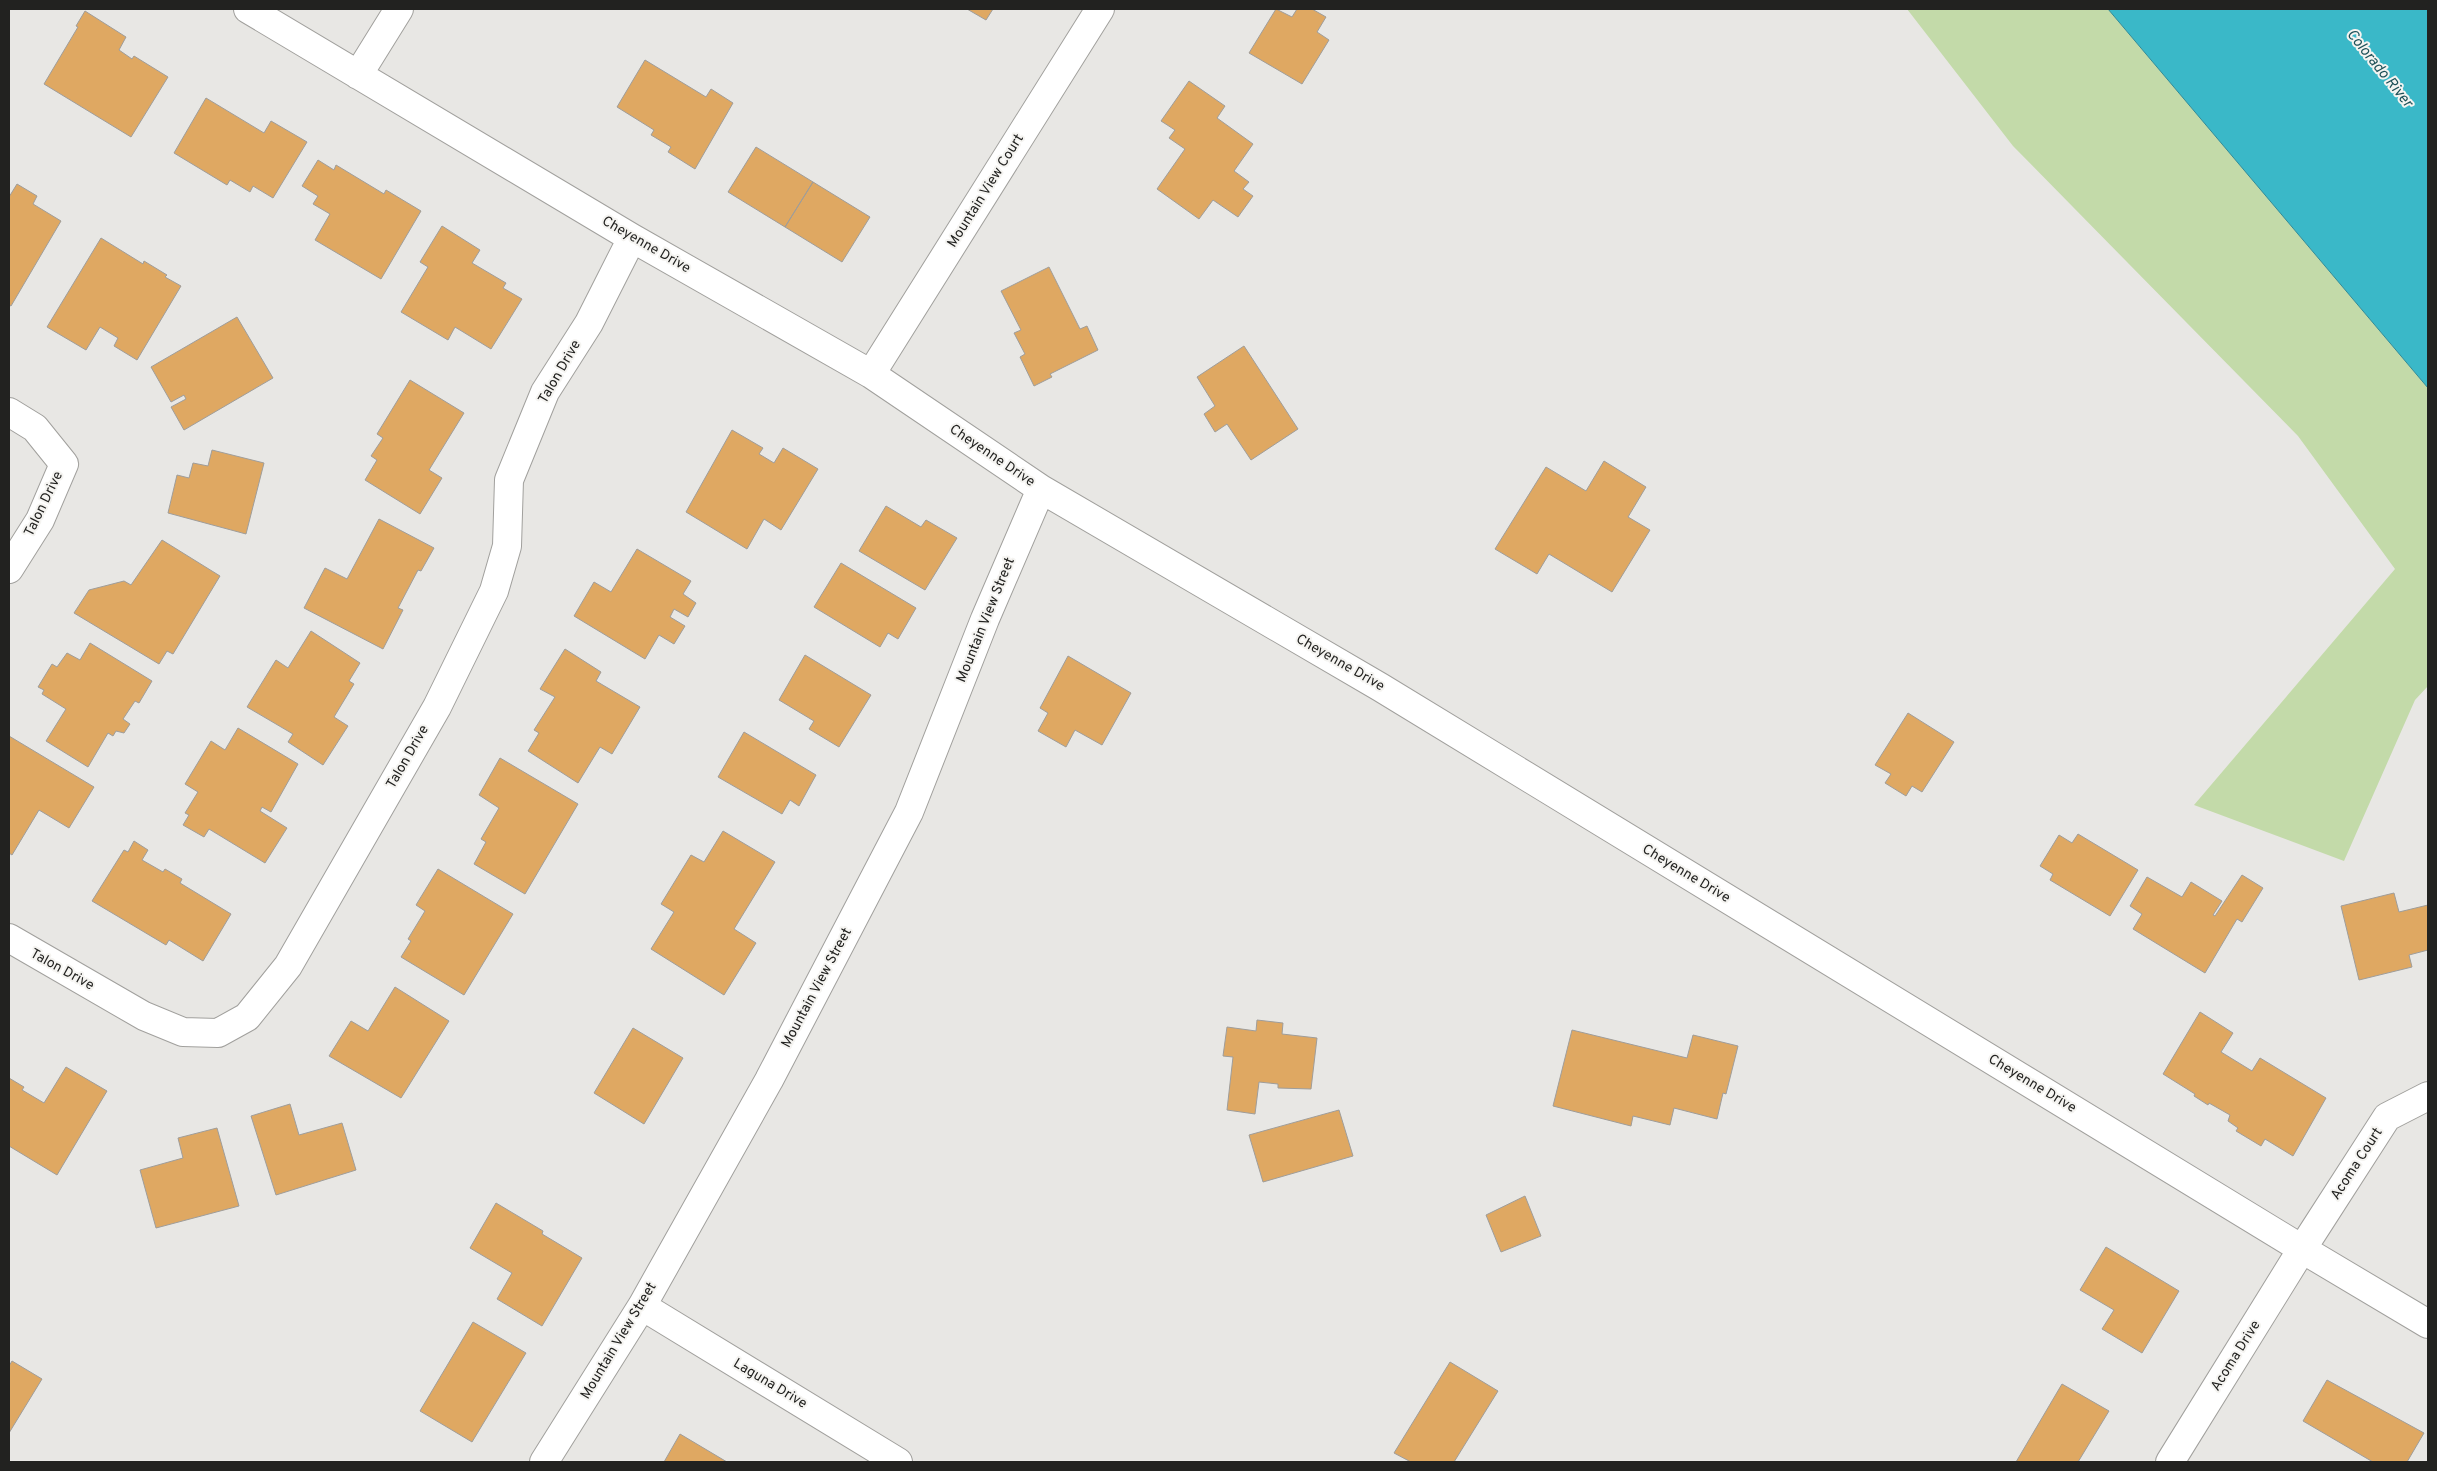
<svg xmlns="http://www.w3.org/2000/svg" width="2437" height="1471" viewBox="0 0 2437 1471" font-family="Overpass,sans-serif">
  <rect width="100%" height="100%" fill="#e8e7e4"/>
  <path fill="#c3daa9" d="M1907,9H2108L2428,388V686L2415,700L2344,861L2194,805L2395,569L2298,436L2013,146Z"/>
  <path fill="#3ab8c8" stroke="#338b96" d="M2108,9H2428V388Z"/>
  <path fill="#dfa862" stroke="#9f9d9a" d="M967,9H993L986,20Z
    M1276,9L1292,17L1297,9H1312L1326,17L1317,32L1329,40L1302,84L1249,53Z
    M85,11L126,37L119,50L132,59L134,56L168,77L131,137L44,84L78,27L76,26Z
    M645,60L706,97L711,89L733,103L695,169L668,152L671,147L651,135L654,130L617,107Z
    M1189,81L1225,106L1217,118L1253,144L1234,171L1249,182L1243,189L1253,196L1238,217L1213,200L1199,219L1157,189L1185,149L1169,138L1175,130L1161,121Z
    M206,98L264,133L271,121L307,142L273,198L253,186L250,192L230,180L227,185L174,153Z
    M756,147L813,182L785,227L728,192Z
    M318,160L334,170L336,165L384,194L386,190L421,211L381,279L315,240L330,214L313,204L318,196L302,186Z
    M813,182L870,217L842,262L785,227Z
    M17,184L37,196L33,204L61,221L11,306L9,305V197Z
    M442,226L480,250L472,263L506,283L503,288L522,299L491,349L455,327L448,340L401,312L428,267L420,262Z
    M101,238L143,264L144,261L167,275L165,277L181,286L137,360L114,346L118,338L100,327L86,350L47,327Z
    M1049,267L1080,329L1087,326L1098,350L1050,374L1052,377L1034,386L1020,357L1025,354L1014,333L1021,330L1001,291Z
    M237,317L273,378L184,430L171,407L186,399L184,395L171,402L151,367Z
    M1244,346L1298,429L1251,460L1227,424L1215,432L1204,414L1215,406L1197,377Z
    M410,380L464,413L429,470L442,478L420,514L365,480L377,460L371,456L383,438L377,434Z
    M732,430L763,448L759,454L774,463L783,448L818,469L781,530L764,519L747,549L686,512Z
    M212,450L264,463L246,534L168,513L177,475L189,478L193,463L208,466Z
    M1604,461L1646,487L1628,517L1650,530L1612,592L1549,554L1537,574L1495,549L1546,467L1586,491Z
    M886,506L921,527L926,520L957,538L925,590L859,551Z
    M379,519L434,548L421,571L418,570L398,608L403,610L383,649L304,608L325,568L347,579Z
    M162,540L220,576L173,654L167,651L159,664L74,613L89,590L124,581L131,585Z
    M637,549L691,581L683,594L696,603L688,617L674,609L670,617L685,626L674,644L659,635L645,659L574,616L594,582L611,592Z
    M841,563L916,608L898,639L888,633L880,647L814,607Z
    M311,631L360,663L349,681L354,684L334,717L348,726L323,765L288,742L293,734L247,707L276,660L288,668Z
    M90,643L152,681L139,703L135,701L123,719L130,724L124,733L116,731L113,736L108,733L88,767L46,741L66,709L42,694L44,690L38,687L52,664L57,667L67,653L80,660Z
    M565,649L601,672L596,681L640,707L612,754L600,747L578,783L528,751L539,733L534,730L555,697L540,689Z
    M805,655L871,695L839,747L809,729L814,721L779,700Z
    M1068,656L1131,693L1102,745L1075,730L1066,747L1038,731L1048,713L1040,708Z
    M1908,713L1954,742L1922,792L1912,786L1906,796L1885,783L1891,774L1875,765Z
    M238,728L298,764L271,812L262,807L260,811L287,828L265,863L209,829L204,837L183,825L189,815L185,813L198,792L185,784L211,741L225,750Z
    M744,732L816,775L799,806L790,800L782,814L718,777Z
    M9,736L94,787L69,828L39,810L12,855L9,853Z
    M500,758L578,804L525,894L474,864L486,842L481,839L499,808L479,795Z
    M723,831L775,862L734,929L756,943L724,995L651,949L674,912L661,904L691,855L704,862Z
    M2078,834L2138,870L2110,916L2050,880L2053,874L2040,866L2059,835L2072,843Z
    M134,841L148,850L142,860L163,872L165,869L182,879L180,883L231,914L203,961L169,940L166,945L92,901L124,850L128,852Z
    M438,869L513,914L464,995L401,957L411,941L408,939L425,911L416,905Z
    M2242,875L2263,888L2242,922L2237,919L2205,973L2133,929L2142,914L2130,906L2147,877L2182,897L2191,882L2222,901L2213,915L2215,916Z
    M2394,893L2399,912L2428,905V950L2409,955L2412,967L2359,980L2341,906Z
    M395,987L449,1021L401,1098L329,1056L351,1021L368,1031Z
    M2200,1012L2233,1033L2221,1052L2252,1071L2260,1058L2326,1098L2293,1156L2265,1139L2261,1146L2236,1131L2238,1128L2228,1121L2230,1115L2209,1103L2208,1105L2194,1096L2195,1094L2163,1074Z
    M1257,1020L1283,1023L1282,1034L1317,1038L1311,1089L1278,1088V1084L1259,1082L1255,1114L1227,1110L1233,1057L1223,1056L1227,1027L1256,1031Z
    M633,1028L683,1058L644,1124L594,1093Z
    M1572,1030L1687,1058L1693,1035L1738,1046L1726,1094L1723,1093L1717,1119L1674,1108L1670,1125L1633,1116L1631,1126L1553,1106Z
    M66,1067L107,1091L57,1175L9,1146V1078L24,1087L22,1090L44,1103Z
    M290,1104L299,1135L342,1123L356,1170L276,1195L251,1116Z
    M1339,1110L1353,1156L1263,1182L1249,1135Z
    M217,1128L239,1206L156,1228L140,1170L183,1158L178,1138Z
    M1525,1196L1541,1236L1501,1252L1486,1215Z
    M496,1203L543,1231L542,1234L582,1258L542,1326L497,1299L512,1273L470,1248Z
    M2106,1247L2179,1291L2142,1353L2102,1329L2114,1310L2080,1290Z
    M473,1322L526,1353L472,1442L420,1411Z
    M12,1361L42,1379L9,1433V1366Z
    M1450,1362L1498,1391L1454,1462H1411L1394,1453Z
    M2327,1380L2424,1433L2407,1462H2373L2303,1421Z
    M2062,1384L2109,1411L2078,1462H2016Z
    M680,1434L727,1462H664Z"/>
  <g fill="none" stroke-linecap="round" stroke-linejoin="round">
    <defs>
      <path id="minor" d="M248,9L632,238L871,374L1041,489L1380,687L2302,1249L2428,1324
        M358,75L399,9
        M871,374L1100,9
        M9,412L35,428L64,464L40,520L9,569
        M9,938L144,1016L183,1032L218,1033L247,1017L288,966L437,707L494,591L507,546L509,480L545,392L589,323L632,238
        M642,1306L898,1462
        M544,1462L642,1306L769,1080L909,812L985,619L1041,489
        M2170,1462L2302,1249L2387,1117L2428,1096"/>
    </defs>
    <use href="#minor" stroke="#a1a09d" stroke-width="30"/>
    <use href="#minor" stroke="#fff" stroke-width="28"/>
  </g>
  <g text-anchor="middle" dominant-baseline="central" stroke-width="4" stroke-linejoin="round" paint-order="stroke">
    <g font-size="14" fill="#222220" stroke="#f5f4f1">
      <text transform="translate(986 191) rotate(-58)">Mountain View Court</text>
      <text transform="translate(646 245) rotate(30)">Cheyenne Drive</text>
      <text transform="translate(560 372) rotate(-60)">Talon Drive</text>
      <text transform="translate(992 456) rotate(34)">Cheyenne Drive</text>
      <text transform="translate(44 504) rotate(-64)">Talon Drive</text>
      <text transform="translate(986 620) rotate(-68)">Mountain View Street</text>
      <text transform="translate(1340 663) rotate(30)">Cheyenne Drive</text>
      <text transform="translate(408 757) rotate(-60)">Talon Drive</text>
      <text transform="translate(1686 874) rotate(31)">Cheyenne Drive</text>
      <text transform="translate(62 970) rotate(29)">Talon Drive</text>
      <text transform="translate(817 988) rotate(-62)">Mountain View Street</text>
      <text transform="translate(2032 1084) rotate(31)">Cheyenne Drive</text>
      <text transform="translate(2357 1164) rotate(-57)">Acoma Court</text>
      <text transform="translate(619 1341) rotate(-59)">Mountain View Street</text>
      <text transform="translate(2236 1356) rotate(-58)">Acoma Drive</text>
      <text transform="translate(770 1384) rotate(31)">Laguna Drive</text>
    </g>
    <g font-size="15" font-style="italic" fill="#1d5158" stroke="#f5f4f1">
      <text transform="translate(2379 69) rotate(51)">Colorado River</text>
    </g>
  </g>
  <rect width="2437" height="1471" fill="none" stroke="#222220" stroke-width="20"/>
</svg>
